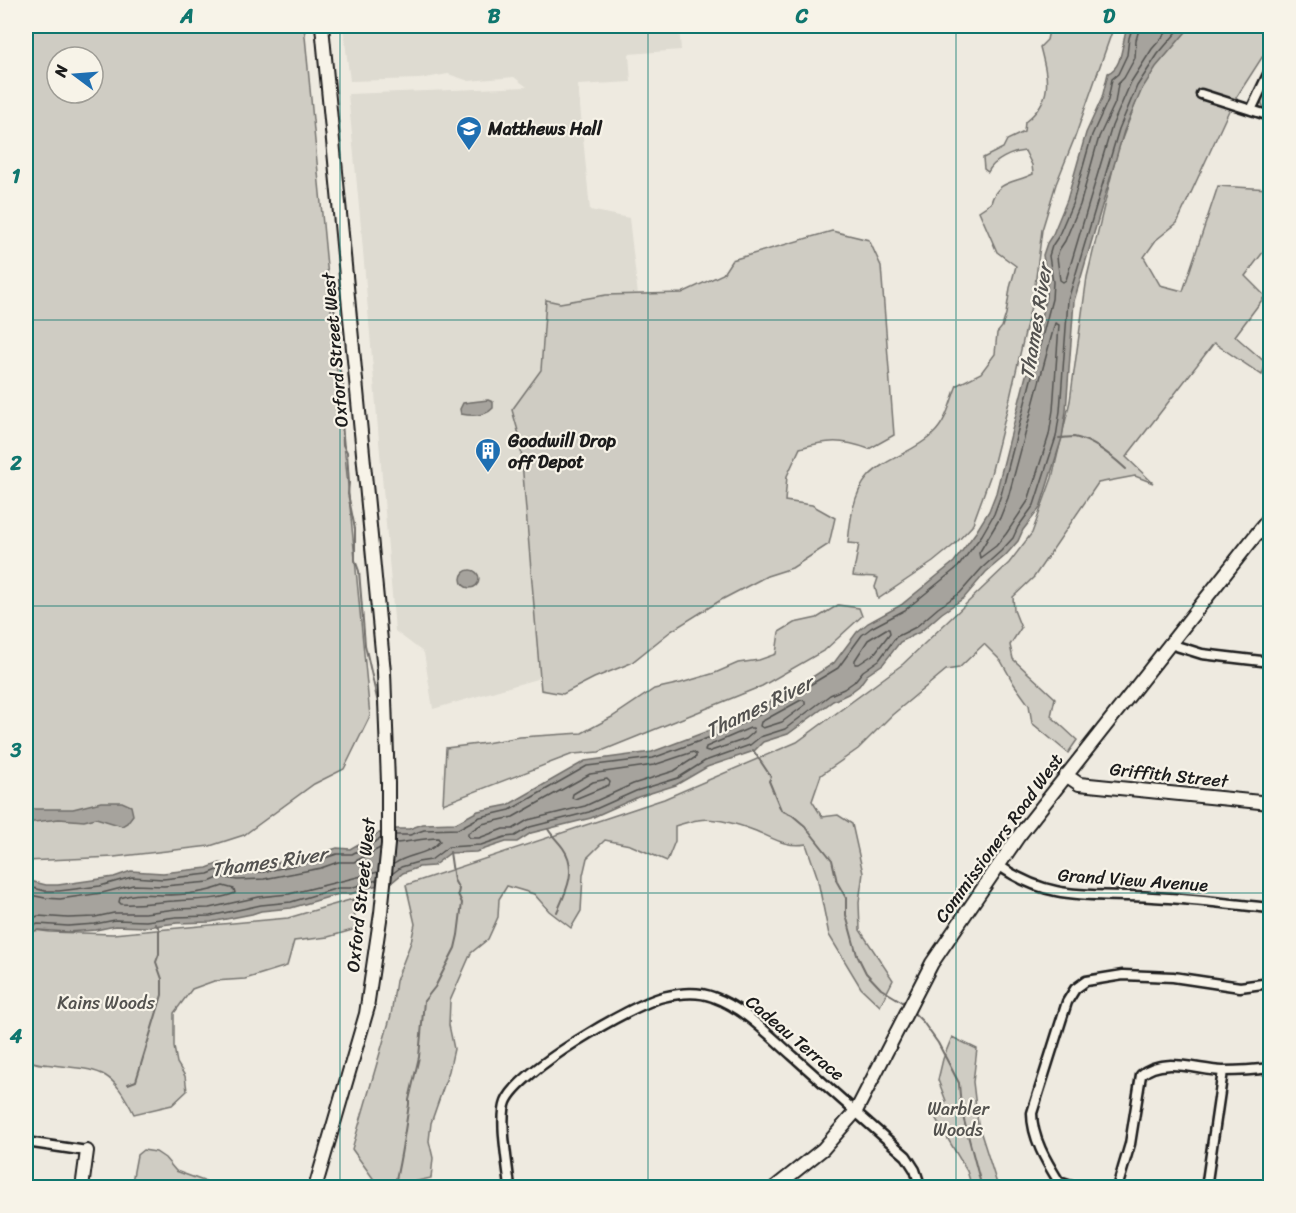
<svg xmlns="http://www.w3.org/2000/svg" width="1296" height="1213" viewBox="0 0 1296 1213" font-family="Sriracha,sans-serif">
  <rect width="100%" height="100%" fill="#eeeae0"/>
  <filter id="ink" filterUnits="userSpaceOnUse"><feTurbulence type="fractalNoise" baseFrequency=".0167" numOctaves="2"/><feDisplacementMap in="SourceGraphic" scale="12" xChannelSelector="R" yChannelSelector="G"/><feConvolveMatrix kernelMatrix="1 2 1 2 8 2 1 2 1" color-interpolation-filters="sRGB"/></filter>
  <g filter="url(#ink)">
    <path fill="#dedbd1" d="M343,26H679L681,50L629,54L631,82L578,85L590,210L629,218L638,295H606L560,303L546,301L541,370L512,410L520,438L540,678L433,709L424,653L395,631L361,227L348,94L527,87L514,77L469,81L448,74L420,79L350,81Z"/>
    <path fill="#cfccc3" stroke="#767470" stroke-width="1.5" fill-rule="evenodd" d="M26,26H304L370,716L344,769L314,784L244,835L210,846L114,857L26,861ZM57,57H93V93H57Z
      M1050,26H1114L1075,137L1056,184L1042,230L1034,293L1009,402L991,474L972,526L955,544L933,562L878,599L875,587L878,578C868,575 862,578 853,576L859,544L848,543C850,522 853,493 868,477C884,459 914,452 933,434C947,421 950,402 957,385L981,373L995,354L997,333L1002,327L1006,314L1010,288L1016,266L997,252L979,211L991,203C997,180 1015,183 1033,174L1032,165L1025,151C1012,152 994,160 988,172L984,169L983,158L1003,148L1007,140L1024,132L1025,122C1054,99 1048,78 1040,47L1047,40Z
      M1182,26H1270V45L1232,104L1177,223L1156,240L1144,257L1160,285L1183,291L1218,186L1270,189V243L1245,276L1265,296L1235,336L1266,363L1262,375L1214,343L1126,457L1153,483L1135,476L1098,483L1034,577L1013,597L1014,610L1021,628L1010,645L1013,659L1055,698L1051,716L1077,740L1068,753L1032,723L1029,705L1014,684L1001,661L984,644L959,668L946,670L892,715L858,749L821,775L812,801L822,817L838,815L852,824L863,873L859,902L860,930L893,980L880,1006L861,988L829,935L817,876L806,844C785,848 772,837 753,830C737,824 715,817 698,820C690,821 682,824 675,826V841L667,861L630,845L605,840L587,858L583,875L581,911L571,928L549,911L534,894L507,886L499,899L498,917L488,939L471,953L450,1001L449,1025L454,1049L449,1071L431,1123L429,1141L433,1158L431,1178L413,1182L411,1187H370L375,1181L352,1149L391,1015L396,981L411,942L415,924L406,885L664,799L797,742L903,664L1009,563L1032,533L1052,478L1070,401L1087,277L1117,152L1139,94L1170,35Z
      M1270,77V111C1253,105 1265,88 1270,77Z
      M832,231L869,240L881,266L894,435L869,449C841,439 828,440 800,448L787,476L785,501L812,505L835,518L829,544L792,568L767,576L721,600L671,631L631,663L594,678L563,694L541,690L520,438L512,410L541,370L546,300L560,303L606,295L682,293L723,274L732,260Z
      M838,605L859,608L862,616L825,650L762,686L599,752L573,754L443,804L446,748L486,743L520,737L582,733L612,717L654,689L681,683L715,673L738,663L759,660L776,654L779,632L794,623L817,618Z
      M353,899L356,929L328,937L294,941L287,966L245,979L214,981L192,989L174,1013V1047L177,1063L185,1076L187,1091L172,1105L134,1114C110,1067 101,1071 52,1065C42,1064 34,1064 26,1059V1050L31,1036L26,1030V929L50,932L113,934L288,918Z
      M952,1037L977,1049L973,1082L978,1124L998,1187H972L967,1171L936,1119L946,1101L938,1080L943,1059Z
      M143,1150L156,1152L165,1158L176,1171L220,1187H131L137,1155Z"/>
    <path fill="#a6a39d" stroke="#6f6d69" stroke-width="1.5" d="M1128,26H1191L1156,67L1142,89L1124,131L1074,301L1066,411L1062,438L1040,508L1023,530L1018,541L1005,556L986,572L964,598L942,613L920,632L900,642L883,664L867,675L859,686L848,694L833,701L788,734L763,742L754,751L707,767L676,785L638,797L591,818L531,833L517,842H506L476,852L450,853L433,866L419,867L403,873L391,883L374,886L351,894H339L291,908L261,911L252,914L211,922L177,923L146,927L115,926L96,930L68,932L38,930L26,934V880L46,885H58L114,877L131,871L163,873L207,868L220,863L238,866H262L318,854L337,848L350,849L374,835L391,829H409L423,824L456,823L478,811L508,805L585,761L652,752L724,725L791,691L834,663L857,632L868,623L901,605L954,562L976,532L989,511L996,493L1046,297L1047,282L1043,255L1047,243L1053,234L1067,200L1086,133L1102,98L1108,73C1124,67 1121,40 1128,26Z
      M488,400L493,402V408C486,416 472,416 461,414L460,409L463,403Z
      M461 579a9 9 0 1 1 18 0a9 9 0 1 1-18 0Z
      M101,802H122L131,806L133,815L127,823L122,826L96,818L84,821L59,819L26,823V809H73Z"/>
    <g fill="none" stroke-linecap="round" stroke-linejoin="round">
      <path stroke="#535250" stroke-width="1.5" d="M1140,26L1136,40L1135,58L1124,78L1118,84L1115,103L1099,137L1080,205L1065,241L1059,250L1057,257L1060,280L1063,282L1066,280L1112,126L1131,82L1152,49L1172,26
        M1055,323L1059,325L1053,410L1049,435L1028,501L1006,534L996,546L980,558L979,553L1000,518L1008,498Z
        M886,629H889L890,633L874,654L859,664H855V660L868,640Z
        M801,700L805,701V705L782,722L763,728L760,726L761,722Z
        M750,728H753L754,732L746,739L708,752L705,751L706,747Z
        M693,752L696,754V757L674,771L633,784L585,806L528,820L513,829H503L479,838H470L468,836V833L482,824L513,817L590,774L654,765Z
        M607,779L610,782L609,785L575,799L572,798L573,794L593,782Z
        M396,835H410L424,830L458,829L480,817L510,810L587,766L653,758L727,731L765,712L838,668L862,635L871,628L905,610L958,567L982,535L994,514L1001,495L1052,299L1053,282L1049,256L1052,246L1058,237L1073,202L1092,135L1108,100L1112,79L1118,74L1127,55L1129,38L1133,26
        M394,864C409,853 428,856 440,841L438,838C423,838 410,842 396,843
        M392,874L401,867L418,862L431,860L448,847L481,845L505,837L515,836L530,827L589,812L636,791L678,778L705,761L750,745L760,737L785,729L830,695L844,689L854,682L863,671L879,660L896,637L916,627L938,608L960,593L982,568L1001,551L1013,538L1018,527L1034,505L1056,437L1060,411L1068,300L1119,129L1137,86L1158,54L1182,26
        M26,886L45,891H59L100,886L132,877L163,879L208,874L220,869L237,872H263L319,860L337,854H352L380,839
        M223,886L234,889L235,893C216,901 194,899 174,901C156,902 139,905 121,904L119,902L120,898C137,892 145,895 162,895C181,895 205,893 223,886Z
        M26,894L45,898L60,899L102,893L133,885L164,886L209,882L221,877L237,880L264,879L321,868L338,862H354L380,848
        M26,921L38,916L68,918L95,917L114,913H145L176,909L209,908L259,897L289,894L378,872
        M26,928L38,924L68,926L95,924L115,920L146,921L176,917L210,916L261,905L291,902L338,888H350L377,880"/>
      <path stroke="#6f6d69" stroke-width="2" d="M331,281V299L335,312L337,331L335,353L343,381V394L338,411L342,420L343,445L347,452L349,483L348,494L355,529V560L359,571L365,645L380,712
        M1059,438C1064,438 1069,437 1074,437C1094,441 1112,456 1126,469
        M753,750L771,777L769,781L781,810L792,815L805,826L832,860L837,882L846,898V915L857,955L866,973L881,989L906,1004
        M548,829C552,836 558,841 563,848C578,869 566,892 557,912
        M912,1011L923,1022L938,1043L959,1083L961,1109L982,1188
        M128,1084L136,1081L162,995V979L156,962L159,954V928L155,924
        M394,1188C401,1160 405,1132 409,1104V1100L419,1057L424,1001L435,987L455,948L458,935L462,903L458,894L459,889L454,880L450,852"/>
      <defs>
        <path id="street" d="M1201,94L1270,116
          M1251,110L1270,70
          M1256,534L1270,536
          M1170,644L1202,654L1270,662
          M998,865C1052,903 1091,893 1152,897C1192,899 1231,904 1270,908
          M26,1142L87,1151
          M510,1188C508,1166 499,1120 506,1102C518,1071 631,1005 663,997C679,993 698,991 713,997C744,1008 769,1035 793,1056C831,1090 868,1123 906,1156L915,1170L921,1188
          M1077,1188L1059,1182C1046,1161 1032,1138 1032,1113L1067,1002L1075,989L1086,981L1123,975L1173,977L1240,987L1270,983
          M1117,1188L1130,1144L1141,1075C1162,1056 1197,1070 1223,1071C1239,1071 1255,1070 1270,1068
          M1206,1188L1223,1071"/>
        <path id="secondary" d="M322,26L384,672L388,783V844L381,913L366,1014
          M1066,775L1079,784L1270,803
          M82,1188L87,1151
          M315,1188L368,1007
          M774,1188L823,1149L856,1111L932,963L1018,837L1270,517"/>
      </defs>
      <use href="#street" stroke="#1c1c1c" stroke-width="13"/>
      <use href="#secondary" stroke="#1c1c1c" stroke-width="16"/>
      <use href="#street" stroke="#f7f3e8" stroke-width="8"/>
      <use href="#secondary" stroke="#f7f3e8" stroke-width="12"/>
    </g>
  </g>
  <path fill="none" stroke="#0f766e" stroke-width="1.5" stroke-opacity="0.55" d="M340,26V1188M648,26V1188M956,26V1188M26,320H1270M26,606H1270M26,893H1270"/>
  <defs>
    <symbol id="school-pin" viewBox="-11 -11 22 30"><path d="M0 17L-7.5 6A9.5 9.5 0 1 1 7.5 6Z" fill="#1f6fb2" stroke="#f7f3e8"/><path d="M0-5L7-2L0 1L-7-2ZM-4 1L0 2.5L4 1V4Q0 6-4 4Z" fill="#fff"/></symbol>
    <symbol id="building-pin" viewBox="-11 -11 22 30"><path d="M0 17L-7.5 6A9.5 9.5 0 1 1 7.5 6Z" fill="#1f6fb2" stroke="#f7f3e8"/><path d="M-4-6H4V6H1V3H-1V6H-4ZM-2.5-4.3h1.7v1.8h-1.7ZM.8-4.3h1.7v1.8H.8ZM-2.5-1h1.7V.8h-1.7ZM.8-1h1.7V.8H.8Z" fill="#fff"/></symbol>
  </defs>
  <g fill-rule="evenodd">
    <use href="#school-pin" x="454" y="114" width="30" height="40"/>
    <use href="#building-pin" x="473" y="436" width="30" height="40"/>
  </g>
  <g text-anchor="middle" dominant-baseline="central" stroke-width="4.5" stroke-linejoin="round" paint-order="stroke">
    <g font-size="18" font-weight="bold" fill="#1c1c1c" stroke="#f7f3e8" text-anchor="start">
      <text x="488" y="129">Matthews Hall</text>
      <text x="508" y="441">Goodwill Drop<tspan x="508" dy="21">off Depot</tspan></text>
    </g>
    <g font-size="18" fill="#1c1c1c" stroke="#f7f3e8">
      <text transform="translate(335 350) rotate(-95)">Oxford Street West</text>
      <text transform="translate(1169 775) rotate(6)">Griffith Street</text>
      <text transform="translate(999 838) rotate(-54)">Commissioners Road West</text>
      <text transform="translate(1133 880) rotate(4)">Grand View Avenue</text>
      <text transform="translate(361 895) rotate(-84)">Oxford Street West</text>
      <text transform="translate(795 1038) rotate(40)">Cadeau Terrace</text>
    </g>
    <g font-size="18" fill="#52514e" stroke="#f7f3e8">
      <text x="106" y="1003">Kains Woods</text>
      <text x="958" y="1109">Warbler<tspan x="958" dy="21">Woods</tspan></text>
    </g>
    <g font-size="20" font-style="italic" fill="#535250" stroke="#f7f3e8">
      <text transform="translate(1036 322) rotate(-81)">Thames River</text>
      <text transform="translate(759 707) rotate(-26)">Thames River</text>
      <text transform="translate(269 862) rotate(-8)">Thames River</text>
    </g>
  </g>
  <rect width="1296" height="1213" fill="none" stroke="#f7f3e8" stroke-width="66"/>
  <g transform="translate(75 75) rotate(286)"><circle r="28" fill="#f7f3e8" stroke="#9f9d96" stroke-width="1.5"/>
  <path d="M0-4.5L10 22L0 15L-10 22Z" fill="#1f6fb2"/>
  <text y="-9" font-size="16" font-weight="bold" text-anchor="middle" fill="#1c1c1c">N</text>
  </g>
  <rect x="33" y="33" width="1230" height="1147" fill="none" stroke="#0f766e" stroke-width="2"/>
  <g font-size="20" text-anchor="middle" font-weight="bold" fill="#0f766e">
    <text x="187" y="23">A</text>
    <text x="494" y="23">B</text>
    <text x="802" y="23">C</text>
    <text x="1109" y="23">D</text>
    <text x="16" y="183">1</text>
    <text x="16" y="470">2</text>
    <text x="16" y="757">3</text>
    <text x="16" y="1043">4</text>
  </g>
</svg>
